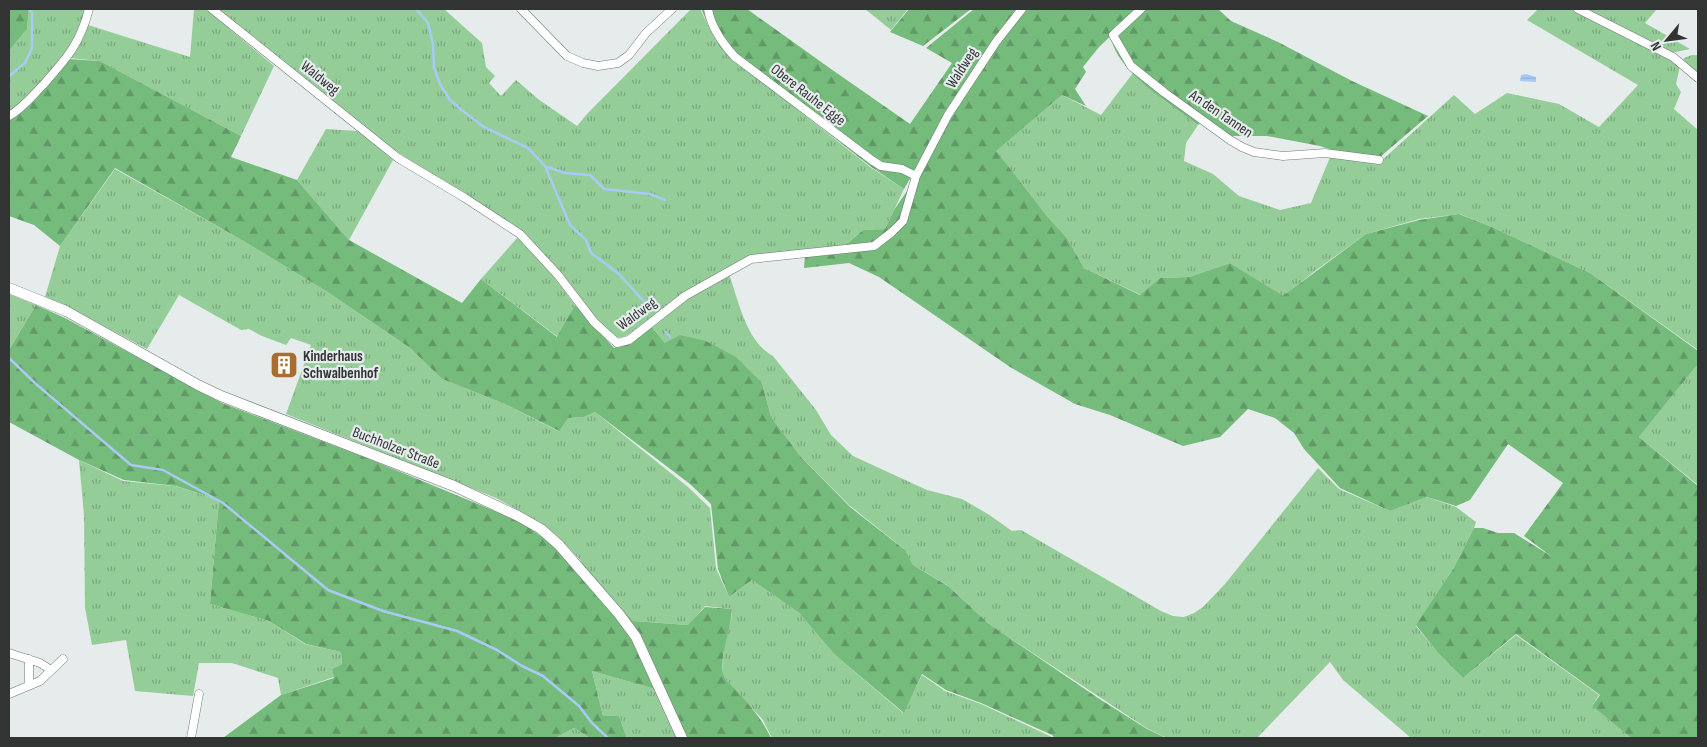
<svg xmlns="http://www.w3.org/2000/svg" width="1707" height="747" viewBox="0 0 1707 747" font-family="'Sofia Sans Condensed',sans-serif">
  <defs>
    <pattern id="grass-tufts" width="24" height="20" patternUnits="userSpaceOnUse" patternTransform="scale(1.25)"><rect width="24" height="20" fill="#95cd99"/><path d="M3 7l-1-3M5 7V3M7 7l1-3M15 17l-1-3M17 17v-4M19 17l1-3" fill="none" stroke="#7aa77e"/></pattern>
    <pattern id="forest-firs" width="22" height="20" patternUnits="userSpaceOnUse" patternTransform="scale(1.25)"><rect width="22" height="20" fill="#75bb7b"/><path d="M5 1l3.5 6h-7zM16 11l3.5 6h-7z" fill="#619966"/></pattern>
    <pattern id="water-rules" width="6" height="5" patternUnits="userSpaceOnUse" patternTransform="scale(1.25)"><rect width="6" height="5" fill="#a9caf5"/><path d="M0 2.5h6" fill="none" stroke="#92aed3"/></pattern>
  </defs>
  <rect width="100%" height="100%" fill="#e6ecec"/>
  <path fill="url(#grass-tufts)" d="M29,9H85C78,41 64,57 43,81C32,92 22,103 9,112V51L27,29Z
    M194,9H206L274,66L241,136L100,61L69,58L81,41L88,25L190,57Z
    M218,9H444L482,43L486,67L495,76L489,83L501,96L516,80L538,99L577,126L587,114L691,9H700L719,47L870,167L904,189L885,229L863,230L840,249L751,256L723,270L680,296L629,334L622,338L614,337L588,310L522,232L503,218L433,176L392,148Z
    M865,9H908L891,30Z
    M1538,9H1574L1670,58L1680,66L1676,84L1681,92L1674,109L1698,130V350L1590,273L1492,227L1460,214L1419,219L1366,234L1315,271L1283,297L1230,263L1189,277L1160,278L1141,295L1084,268L1067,238L1047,216L995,151L1062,95L1101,115L1133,73L1162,99L1198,125L1186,143L1184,161L1213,174L1239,196L1280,210L1311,203L1331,155L1380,162L1454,95L1475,114L1507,93L1559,104L1599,127L1638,85L1527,20Z
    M1584,9H1657L1645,23L1690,49L1671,53Z
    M1692,55H1698V73L1683,62L1684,58Z
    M326,129L358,131L393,160L349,240L297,180Z
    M115,169L240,239L326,291L410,348L442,379L505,404L558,431L568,418L584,417L595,412L688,487L710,508L716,568L729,597L752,580L799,613L835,655L903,713L922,675L945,691L981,704L1054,738H772L763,720L723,677C723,663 723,650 726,636C729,625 732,622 732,609L705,606L689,625L633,621L581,561L559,538L540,522L496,498L286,414L311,345L291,338L286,345L262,336L249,329L241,330L179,295L147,349L70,308L45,297L60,246Z
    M518,237L542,261L575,305L558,337L481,279Z
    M729,274C739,302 746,341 773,356L816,410L831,435L853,456L927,490L962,499L988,514L1012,531L1021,530L1161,611L1173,616L1184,617L1194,613L1203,607L1225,584L1318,468L1339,489L1390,511L1427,497L1456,507L1476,522L1474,528L1453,569L1416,626L1438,653L1463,678L1516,635L1599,695L1592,706L1631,738H1411L1343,680L1330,662L1257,738H1167L1148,729L990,625L947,585L913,565L904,549L849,505L801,457L771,417L762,383L665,343L651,326L683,301Z
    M9,294L36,305L9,350Z
    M1698,364V485L1639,437Z
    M79,460L123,481L175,486L219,500L210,604L269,621L305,644L341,652L342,664L332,669L334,677L281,695L278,678L232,663H199L193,696L135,691L126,640L92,645L85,608L84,515Z
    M592,671L655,689L677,738H627L619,716H603Z
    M574,728L590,738H555Z"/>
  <path fill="url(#forest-firs)" d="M9,9H29L27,29L9,51Z
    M701,9H747L831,69L910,124L952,63L926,48L974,9H1018L932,141L904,189L870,166L719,47Z
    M909,9H971L923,46L890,32Z
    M1025,9H1139L1099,47L1083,67L1086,72L1075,89L1086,106L1062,95L996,151L1047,216L1067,238L1084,268L1140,295L1160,278L1189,277L1230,263L1283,296L1366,234L1419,220L1459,214L1492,227L1590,273L1698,351V364L1639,437L1698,486V738H1631L1592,706L1600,695L1516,634L1463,678L1438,653L1416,625L1453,569L1474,528H1483L1498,533H1514L1551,556L1524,536L1563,483L1508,444L1470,500L1456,506L1427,497L1390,511L1340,488L1304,449L1294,433L1275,418L1248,409L1220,437L1183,446L1110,415L1075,404L1010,367L879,277L849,263L804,268L805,255L837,252L863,230L885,229L894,210L920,172L950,116L976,75Z
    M1143,9H1218L1231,21L1278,42L1352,81L1428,116L1380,157L1348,155L1320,146L1267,136H1232L1204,119L1198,125C1175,108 1138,84 1122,61C1117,55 1114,47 1111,40Z
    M68,59L100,61L241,136L231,157L297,180L349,240L462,303L481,279L557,337L575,305L614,348L633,342L651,326L665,343L680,335L706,341L736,357L762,383L771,417L801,457L850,507L905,550L913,565L948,586L989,624L1098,698L1147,729L1166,738H1055L1052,735L981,703L946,690L922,674L904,713L835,655L799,613L752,580L729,597L718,569L711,504L690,484L595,412L584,417L568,418L559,431L505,404L442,379L410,348L326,291L240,239L115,168L60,246L34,225L9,216V121L21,108L47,87Z
    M36,305L65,318L222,403L369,459L519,521L561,550L582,562L633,621L688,625L705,607L732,609C731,631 720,651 723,674C724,679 728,682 732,686C748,703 761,717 771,738H683L655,689L592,671L603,716H619L627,738H590L574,728L555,738H223L281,695L334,678L332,669L342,664L341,652L306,644L269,621L210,604L219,500L176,486L124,480L79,460L9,422V350Z"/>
  <path fill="url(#water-rules)" d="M1526,74L1536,77V82L1520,81L1521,75Z"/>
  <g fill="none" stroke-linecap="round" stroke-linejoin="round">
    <path stroke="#a9caf5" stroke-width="2.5" d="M416,9L428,23L433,44L434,68L440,84L450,100L464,112L484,127L528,148L545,166L570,225L586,240L591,253L619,274L648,306
      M9,76L25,63L32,48V13L29,9
      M547,167L565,173L590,175L604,189L650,194L665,200
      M666,332L670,337
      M9,358L36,384L131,465L163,470L223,503L328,590L383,611L457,631L497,650L522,666L543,676L579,706L592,723L608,738"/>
    <defs>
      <path id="street" d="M212,9L398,158L465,198L520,234L558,275L594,322L617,343L629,340L685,296L751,259L874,246L892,232L903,221L916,176L948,115L996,42L1022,9
        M521,9L567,56L583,63L598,66L618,63L629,55L646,33L672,9
        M708,9C711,27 723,44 735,57L873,161L881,166L902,169L916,176
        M1141,9L1113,35L1131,66L1165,93L1230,140L1242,147L1254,152L1283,156L1325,153L1379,160
        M1578,9L1673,57L1698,78
        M9,116C23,108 32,96 43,85C67,58 80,44 89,9
        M9,653L40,663L51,670
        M29,685V659
        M9,694L40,681L63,659
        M191,738L199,694"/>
      <path id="secondary" d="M9,288L66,311L198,385L221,396L454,486L518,516L541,529L559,545L619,614L636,637L682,738"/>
    </defs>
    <use href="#street" stroke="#727777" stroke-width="9"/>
    <use href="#secondary" stroke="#727777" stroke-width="11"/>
    <use href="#street" stroke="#fff" stroke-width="8"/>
    <use href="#secondary" stroke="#fff" stroke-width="10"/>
  </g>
  <defs>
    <symbol id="building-square" viewBox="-11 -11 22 22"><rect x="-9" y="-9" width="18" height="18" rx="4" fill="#a96e2f" stroke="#e6ecec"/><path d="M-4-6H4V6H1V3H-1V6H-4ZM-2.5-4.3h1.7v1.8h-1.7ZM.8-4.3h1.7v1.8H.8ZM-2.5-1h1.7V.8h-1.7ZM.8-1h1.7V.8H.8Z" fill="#fff"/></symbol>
  </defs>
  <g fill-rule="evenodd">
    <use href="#building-square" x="268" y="349" width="32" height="32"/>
  </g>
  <g text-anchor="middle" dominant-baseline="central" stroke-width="4.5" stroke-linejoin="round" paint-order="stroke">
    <g font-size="15" fill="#323434" stroke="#e6ecec">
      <text transform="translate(962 68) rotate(-57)">Waldweg</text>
      <text transform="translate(320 78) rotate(39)">Waldweg</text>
      <text transform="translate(808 95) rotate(38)">Obere Rauhe Egge</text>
      <text transform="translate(1221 114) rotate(34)">An den Tannen</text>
      <text transform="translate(637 314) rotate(-36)">Waldweg</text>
      <text transform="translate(396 448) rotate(21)">Buchholzer Straße</text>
    </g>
    <g font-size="15" font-weight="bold" fill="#323434" stroke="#e6ecec" text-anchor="start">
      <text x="303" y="356">Kinderhaus<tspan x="303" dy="17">Schwalbenhof</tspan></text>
    </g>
  </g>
  <rect width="1707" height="747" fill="none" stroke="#323434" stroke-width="20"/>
  <g transform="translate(1667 40) rotate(241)" stroke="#e6ecec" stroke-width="4" paint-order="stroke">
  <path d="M0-4L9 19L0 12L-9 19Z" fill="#323434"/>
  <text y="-8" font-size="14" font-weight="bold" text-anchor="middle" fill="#323434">N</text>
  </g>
</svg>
